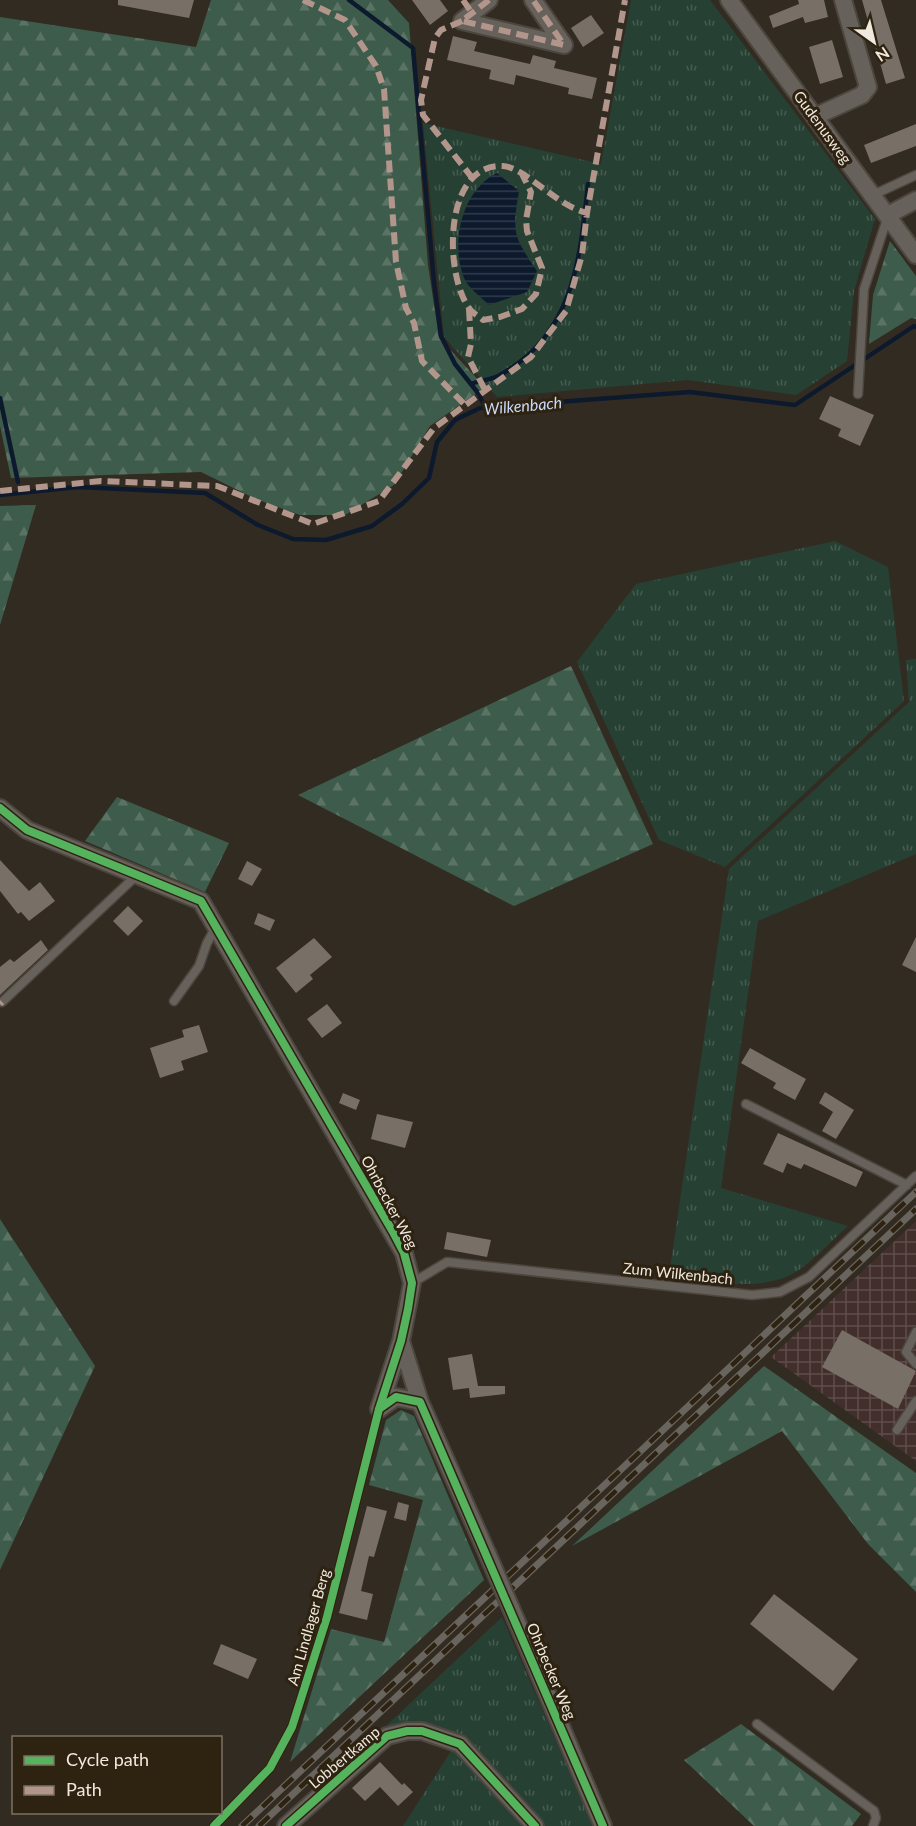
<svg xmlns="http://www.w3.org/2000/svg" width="916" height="1826" viewBox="0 0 916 1826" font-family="Lato,sans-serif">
  <defs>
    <pattern id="industrial-grid" width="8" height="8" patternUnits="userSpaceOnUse" patternTransform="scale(1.5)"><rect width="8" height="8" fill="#422f2c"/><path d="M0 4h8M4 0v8" fill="none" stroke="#5e4d4a"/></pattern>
    <pattern id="grass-tufts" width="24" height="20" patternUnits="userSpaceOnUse" patternTransform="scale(1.5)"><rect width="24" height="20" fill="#264133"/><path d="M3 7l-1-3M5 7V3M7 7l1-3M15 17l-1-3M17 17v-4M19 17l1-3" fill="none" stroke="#465c50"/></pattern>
    <pattern id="forest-firs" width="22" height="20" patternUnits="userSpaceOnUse" patternTransform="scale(1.5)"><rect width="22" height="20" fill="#3d5c4c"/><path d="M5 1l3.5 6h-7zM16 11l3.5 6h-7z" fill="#5a7365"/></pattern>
    <pattern id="water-rules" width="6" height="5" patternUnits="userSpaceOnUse" patternTransform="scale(1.5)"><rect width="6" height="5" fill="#0d1a2e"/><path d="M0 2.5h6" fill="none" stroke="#313b4c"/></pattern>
  </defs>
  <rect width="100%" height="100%" fill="#322b21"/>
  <path fill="url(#industrial-grid)" d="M916,1221V1461L771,1357Z"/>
  <path fill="url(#grass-tufts)" d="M631,0H710L875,219L854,291L847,361L796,395L688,380L497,397L444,337L423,123L601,164Z
    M835,541L888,567L904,701L725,867L659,840L577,662L636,584Z
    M916,659V854L758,921L721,1188L848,1226C833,1239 819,1255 803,1267C765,1296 712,1280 669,1275L729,869L909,702L906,660Z
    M502,1617L593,1826H544L464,1740L423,1722L386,1726Z
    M453,1748L525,1826H403Z"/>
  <path fill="url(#forest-firs)" d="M211,0H388L409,23L428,265L439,338L485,387L430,426L394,485L345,515H300L256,499L201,472L11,478L0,426V17L196,47Z
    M890,241L916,276V319L911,318L869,344L873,295Z
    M36,505L0,625V506Z
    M571,666L653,844L514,906L298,795Z
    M117,797L229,843L205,892L85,841Z
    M0,1219L95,1366L0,1570Z
    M764,1366L916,1473V1592L868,1544L782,1431L572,1546Z
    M401,1410L414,1416L484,1580L290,1762L331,1629L384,1642L423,1500L369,1485L386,1420Z
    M741,1724L861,1814L852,1826H754L684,1760Z"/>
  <path fill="url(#water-rules)" d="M497,173L519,191C512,232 513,236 537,271L527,292L489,305C481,297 468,288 464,278C450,242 462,190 497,173Z"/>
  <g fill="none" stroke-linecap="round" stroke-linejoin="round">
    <path stroke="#0d1a2e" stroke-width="4.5" d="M349,0L413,48L434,282L441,336L455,364L478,393
      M471,384C480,380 490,380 498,376C574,336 580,259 588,184
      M480,397L485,407
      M0,398L18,482
      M0,495L78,487L205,493L258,525L293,539L326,540L372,526L402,504L429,478L437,442L455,420L480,408L690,392L795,405L914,326L916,327"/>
  </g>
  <path fill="#786f66" d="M118,0H194L189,18L118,5Z
    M412,0H440L448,11L430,25Z
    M798,0H824L828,17L805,23L803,17L773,28L769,16L799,4Z
    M862,0H881L905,78L886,84Z
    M591,15L604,33L583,47L571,28Z
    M453,36L477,42L474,51L530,64L533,55L556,61L554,68L597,78L592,99L568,94L569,88L516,75L514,85L489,79L491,70L447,60Z
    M832,40L843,77L820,84L809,47Z
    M916,124V146L871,163L864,145Z
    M830,396L874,415L860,446L838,436L841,429L819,419Z
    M0,860L29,891L40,882L55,901L29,921L21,912L18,914L0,891Z
    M247,861L262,869L252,886L238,879Z
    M128,906L143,921L128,936L113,921Z
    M258,913L275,920L270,931L254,924Z
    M916,937V972L902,965Z
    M314,938L332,957L310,975L313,979L296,993L276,968Z
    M41,940L48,950L0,995V967L10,959L14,962Z
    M327,1004L342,1023L322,1038L307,1019Z
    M199,1025L208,1052L181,1061L184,1070L160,1078L150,1048L184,1037L182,1030Z
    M750,1048L806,1079L795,1100L773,1088L776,1083L741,1063Z
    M825,1092L854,1110L836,1139L822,1131L833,1112L819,1103Z
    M343,1093L360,1100L356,1110L339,1103Z
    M377,1114L413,1122L405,1148L371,1139Z
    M778,1133L863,1172L856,1187L804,1164L801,1169L787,1163L783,1173L763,1164Z
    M447,1232L491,1240L487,1257L444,1249Z
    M842,1330L916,1371L898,1409L822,1367Z
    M472,1354L478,1386H505V1394L470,1398L469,1388L453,1390L448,1358Z
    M398,1502L409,1505L406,1521L394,1518Z
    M367,1506L387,1511L374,1557L369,1556L361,1591L373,1594L367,1620L339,1613Z
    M774,1594L858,1659L833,1691L750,1624Z
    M221,1644L257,1659L248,1679L213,1664Z
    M380,1762L402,1785L404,1783L413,1792L398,1806L380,1787L365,1801L352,1788Z"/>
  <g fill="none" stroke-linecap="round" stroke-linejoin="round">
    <defs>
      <path id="lane" d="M873,195L916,175
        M858,394L864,289L888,216
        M174,1001L199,966L207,943L216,927
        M2,1002L138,874
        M746,1104L907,1185
        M412,1283L447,1262L752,1295L780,1292L809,1277L916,1176
        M916,1332L906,1352L916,1364
        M897,1430L916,1401
        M757,1724L874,1811L876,1818L873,1826
        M214,1826L270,1768L292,1727L327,1617L379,1409"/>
      <path id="street" d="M489,0L462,21L564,45L533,0
        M729,0L916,255
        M816,116L862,95L868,87L843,0
        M888,215L916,200
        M0,808L27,830L201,901L404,1253L412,1283L401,1341L379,1409
        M401,1341L420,1402
        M379,1409L396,1397L420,1402L487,1553
        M516,1620L603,1826
        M286,1826L387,1736L407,1731H422L460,1744L535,1826"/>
    </defs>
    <use href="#lane" stroke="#4c463e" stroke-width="11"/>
    <use href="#street" stroke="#4c463e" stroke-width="20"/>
    <use href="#lane" stroke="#67615b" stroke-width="8"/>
    <use href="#street" stroke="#67615b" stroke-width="16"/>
    <defs>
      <path id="rail" d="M242,1826L916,1192
        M259,1826L916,1209"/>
    </defs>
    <use href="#rail" stroke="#69645d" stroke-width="7"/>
    <use href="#rail" stroke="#2e2211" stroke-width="4.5" stroke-dasharray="14" stroke-linecap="butt"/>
    <defs>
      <path id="street-bridge" d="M487,1553L516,1620"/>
    </defs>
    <use href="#street-bridge" stroke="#4c463e" stroke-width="20" stroke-linecap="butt"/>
    <use href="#street-bridge" stroke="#67615b" stroke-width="16"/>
    <path stroke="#b2968c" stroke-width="6" stroke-dasharray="12 6" stroke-linecap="butt" d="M303,0L345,20L376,66L384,89L396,262L406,308L414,323L422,361L465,405
      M463,0L472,13
      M489,0L462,21L564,45L533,0
      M462,21L441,30L435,38L421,100L423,115L473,179
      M521,172L531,192L526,220L527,231L542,268L536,294L522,309L500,317L483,320C479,316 472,313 469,308C444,274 443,163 503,166C524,167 557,206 587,213
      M469,309L471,344L468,357L485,390
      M0,491L101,481L217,486L313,524L379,501L434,428L531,357L566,311L582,255L587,213L625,0
      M0,1004L2,1002"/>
    <defs>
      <path id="cycleway" d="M0,808L27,830L201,901L393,1232L404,1253L412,1283L408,1309L401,1341L379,1409L327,1617L292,1727L270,1768L214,1826
        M379,1409L396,1397L420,1402L603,1826
        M286,1826L387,1736L407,1731H422L460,1744L535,1826"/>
    </defs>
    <use href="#cycleway" stroke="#2e2211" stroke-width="11"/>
    <use href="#cycleway" stroke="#56b35d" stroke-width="8"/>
  </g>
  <g text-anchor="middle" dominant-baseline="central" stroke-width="6" stroke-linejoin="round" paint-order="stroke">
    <g font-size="15" fill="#f1e9df" stroke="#2e2211">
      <text transform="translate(823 127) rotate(54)">Gudenusweg</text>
      <text transform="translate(390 1202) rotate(62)">Ohrbecker Weg</text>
      <text transform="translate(678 1273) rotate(6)">Zum Wilkenbach</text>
      <text transform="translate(308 1627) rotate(-74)">Am Lindlager Berg</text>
      <text transform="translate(552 1671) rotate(67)">Ohrbecker Weg</text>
      <text transform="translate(344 1757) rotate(-40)">Lobbertkamp</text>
    </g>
    <g font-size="16" font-style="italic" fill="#c6dafa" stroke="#2e2211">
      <text transform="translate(523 405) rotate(-5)">Wilkenbach</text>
    </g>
  </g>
  <rect x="12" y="1736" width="210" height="78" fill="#2e2211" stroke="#7c7263" stroke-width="1.5"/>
  <rect x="24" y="1756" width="30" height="9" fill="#56b35d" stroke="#7c7263" stroke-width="1.5"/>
  <text x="66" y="1766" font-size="18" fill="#f1e9df">Cycle path</text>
  <rect x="24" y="1786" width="30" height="9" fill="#b2968c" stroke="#7c7263" stroke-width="1.5"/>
  <text x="66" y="1796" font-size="18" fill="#f1e9df">Path</text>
  <g transform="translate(874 42) rotate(146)" stroke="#2e2211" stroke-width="4.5" paint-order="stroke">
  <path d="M0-4.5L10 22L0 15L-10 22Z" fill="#f1e9df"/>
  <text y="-9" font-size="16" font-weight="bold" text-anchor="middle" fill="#f1e9df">N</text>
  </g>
</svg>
